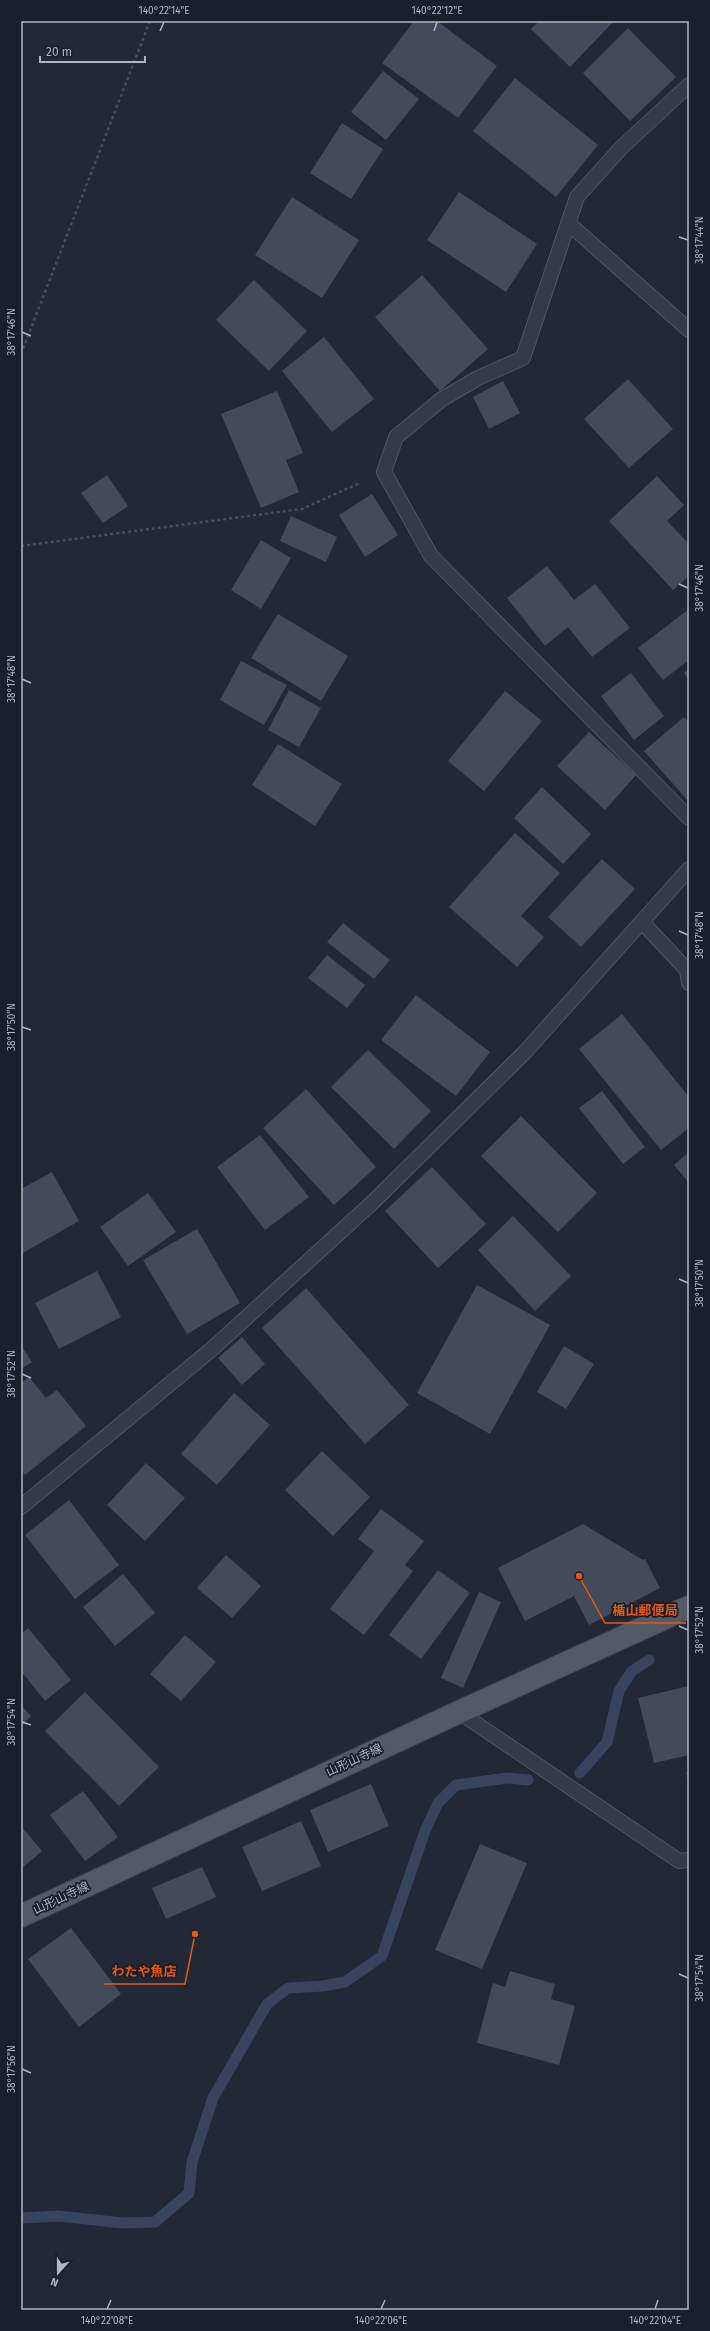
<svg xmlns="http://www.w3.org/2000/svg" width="710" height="2331" viewBox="0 0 710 2331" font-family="'Fira Sans','Noto Sans JP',sans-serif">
  <rect width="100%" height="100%" fill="#222836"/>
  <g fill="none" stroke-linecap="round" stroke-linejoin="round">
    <path stroke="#38445e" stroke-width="11" d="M580,1773L607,1742L619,1691L632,1671L649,1660
      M21,2218L58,2216L123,2223L155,2222L189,2193L192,2162L213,2098L267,2004L288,1988L323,1986L345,1982L382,1956L425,1831L438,1803L456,1785L507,1778L528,1780"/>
  </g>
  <path fill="#434b5a" d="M414,21H437L497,66L458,118L382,63Z
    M539,21H614L570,67L531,29Z
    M628,28L676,77L630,121L583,73Z
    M383,71L419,99L386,140L351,112Z
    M515,78L598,145L556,197L473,131Z
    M342,123L383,149L351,199L310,173Z
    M459,192L537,244L506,292L427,240Z
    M292,197L359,240L322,298L255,255Z
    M422,275L488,349L440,391L375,317Z
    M254,280L307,331L269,371L216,320Z
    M324,337L374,399L332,432L282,371Z
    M628,379L673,429L629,468L584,419Z
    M503,381L520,413L489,429L473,397Z
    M277,391L303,453L286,460L299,492L261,508L221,414Z
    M107,475L128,506L103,523L81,493Z
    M657,476L684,505L667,521L689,544V576L673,590L609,521Z
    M372,494L398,535L365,557L339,515Z
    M291,516L337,537L326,562L280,541Z
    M261,540L291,558L261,609L231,590Z
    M547,566L574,600L595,584L630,628L592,657L568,627L545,646L507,598Z
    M689,609V660L663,680L638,648Z
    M278,614L348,656L321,701L251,658Z
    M241,661L287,685L264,725L220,700Z
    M689,669V680L684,673Z
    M631,673L664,716L634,740L601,696Z
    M289,690L321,708L299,747L268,730Z
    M505,691L542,721L484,791L448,761Z
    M684,717L689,722V802L644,751Z
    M589,732L636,775L605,810L557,766Z
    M278,744L342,784L315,826L252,785Z
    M542,787L591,834L563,864L514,818Z
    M515,833L560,873L521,916L544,937L517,967L449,907Z
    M602,859L635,889L581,947L548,917Z
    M343,923L390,960L374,979L327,942Z
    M327,955L365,985L347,1008L308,978Z
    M416,995L490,1052L456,1096L381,1040Z
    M622,1014L689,1097V1128L661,1150L579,1049Z
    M368,1050L431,1111L394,1149L331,1087Z
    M306,1089L376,1167L334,1205L263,1128Z
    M602,1091L645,1147L623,1164L579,1108Z
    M521,1116L597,1193L558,1232L481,1156Z
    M260,1135L309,1197L265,1230L217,1167Z
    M689,1152V1183L674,1165Z
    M432,1167L486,1224L438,1268L385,1211Z
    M52,1172L79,1221L21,1254V1189Z
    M148,1193L176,1232L128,1266L100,1227Z
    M513,1216L571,1276L535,1311L478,1250Z
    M197,1229L240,1303L187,1334L143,1260Z
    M97,1271L121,1317L59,1349L35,1303Z
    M477,1285L550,1325L490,1434L417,1393Z
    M306,1288L409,1405L365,1444L262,1328Z
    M242,1337L265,1364L242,1385L218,1358Z
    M21,1345L32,1362L21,1369Z
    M564,1346L594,1364L566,1409L537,1392Z
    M29,1377L46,1398L57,1390L86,1426L25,1475L21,1469V1383Z
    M234,1393L270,1425L217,1485L181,1454Z
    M322,1451L370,1497L333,1536L285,1490Z
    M146,1463L185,1498L145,1541L107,1505Z
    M69,1500L119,1565L75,1599L25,1535Z
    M381,1509L424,1541L405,1565L413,1571L364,1635L330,1609L374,1551L358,1539Z
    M583,1524L643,1560L645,1559L660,1588L589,1625L574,1596L525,1621L498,1568Z
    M226,1555L261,1586L232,1618L197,1588Z
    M438,1570L470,1593L421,1659L389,1635Z
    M123,1574L155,1613L115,1646L83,1607Z
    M479,1592L501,1602L463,1688L441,1678Z
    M28,1628L71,1680L45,1701L21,1671V1634Z
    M185,1635L216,1662L181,1701L150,1674Z
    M689,1686V1755L654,1763L638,1698Z
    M85,1692L159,1767L119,1806L45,1731Z
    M21,1705L31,1716L21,1726Z
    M686,1772H689V1782H688Z
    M371,1784L389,1826L328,1852L310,1810Z
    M83,1791L118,1837L85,1861L50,1815Z
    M301,1821L321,1866L262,1891L242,1847Z
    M21,1826L42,1851L21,1869Z
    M480,1844L527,1863L482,1969L435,1950Z
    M202,1867L216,1897L166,1919L152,1888Z
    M71,1928L121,1994L79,2027L28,1959Z
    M510,1971L555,1984L551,1999L575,2006L559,2065L477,2043L493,1983L505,1987Z"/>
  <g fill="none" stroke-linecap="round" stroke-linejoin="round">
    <defs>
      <path id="service" d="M689,85L621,148L577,197L523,358L478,378L442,399L396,437L384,472L431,556L689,818
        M568,223L689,330
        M642,922L687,970L689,983
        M21,1507L212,1349L373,1202L525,1052L689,869
        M459,1712L679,1861L689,1860"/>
      <path id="primary" d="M21,1916L459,1712L689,1607"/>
    </defs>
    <use href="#service" stroke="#4f5561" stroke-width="16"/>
    <use href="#primary" stroke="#3e4350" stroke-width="24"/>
    <path stroke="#415054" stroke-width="2.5" stroke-dasharray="3 3" stroke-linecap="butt" d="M21,354L150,21
      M21,546L302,509L360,483"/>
    <use href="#service" stroke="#353a46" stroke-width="14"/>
    <use href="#primary" stroke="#535966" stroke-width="22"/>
  </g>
  <path fill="none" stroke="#afb5c3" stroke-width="1.5" d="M160,31L164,22M434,31L437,22M679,237L688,240M22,332L31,336M679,584L688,588M22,679L31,683M679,931L688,935M22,1027L31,1030M679,1279L688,1283M22,1374L31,1378M679,1626L688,1630M22,1722L31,1725M679,1974L688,1978M22,2069L31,2073M107,2309L111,2300M381,2309L385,2300M655,2309L658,2300"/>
  <g text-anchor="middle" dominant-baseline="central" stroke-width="3.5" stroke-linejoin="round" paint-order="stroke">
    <g font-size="12" fill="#afb5c3" stroke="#1a1f2b">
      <text transform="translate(354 1760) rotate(-25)">山形山寺線</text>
      <text transform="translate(61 1898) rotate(-25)">山形山寺線</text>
    </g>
  </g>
  <path fill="none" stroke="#e8590c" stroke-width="1.5" d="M579 1576L605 1623H686M195 1934L185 1984H104"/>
  <g fill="#e8590c" stroke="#1a1f2b" stroke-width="1.5">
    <circle cx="579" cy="1576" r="4"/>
    <circle cx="195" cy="1934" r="4"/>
  </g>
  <g font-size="13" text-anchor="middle" font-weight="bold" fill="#e8590c" stroke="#1a1f2b" stroke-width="3.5" stroke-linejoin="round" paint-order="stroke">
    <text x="645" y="1615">楯山郵便局</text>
    <text x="144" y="1976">わたや魚店</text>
  </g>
  <rect width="710" height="2331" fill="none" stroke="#1a1f2b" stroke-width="44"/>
  <g transform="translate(58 2273) rotate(201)" stroke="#1a1f2b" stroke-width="3" paint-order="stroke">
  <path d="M0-3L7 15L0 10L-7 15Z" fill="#afb5c3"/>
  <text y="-6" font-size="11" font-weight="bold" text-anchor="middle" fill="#afb5c3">N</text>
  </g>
  <path d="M40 56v6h105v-6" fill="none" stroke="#afb5c3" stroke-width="2"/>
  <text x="46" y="56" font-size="12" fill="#afb5c3" stroke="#1a1f2b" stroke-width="3" paint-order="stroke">20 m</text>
  <rect x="22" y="22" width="666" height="2287" fill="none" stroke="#afb5c3" stroke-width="1.5"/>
  <g font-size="10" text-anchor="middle" fill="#afb5c3">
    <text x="164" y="14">140°22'14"E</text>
    <text x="437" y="14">140°22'12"E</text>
    <text transform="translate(699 240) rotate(-90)" y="4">38°17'44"N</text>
    <text transform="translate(11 332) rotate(-90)" y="4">38°17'46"N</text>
    <text transform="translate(699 588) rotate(-90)" y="4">38°17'46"N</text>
    <text transform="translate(11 679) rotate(-90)" y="4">38°17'48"N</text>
    <text transform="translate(699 935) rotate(-90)" y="4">38°17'48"N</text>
    <text transform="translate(11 1027) rotate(-90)" y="4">38°17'50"N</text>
    <text transform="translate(699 1283) rotate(-90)" y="4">38°17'50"N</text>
    <text transform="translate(11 1374) rotate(-90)" y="4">38°17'52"N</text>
    <text transform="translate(699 1630) rotate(-90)" y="4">38°17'52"N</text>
    <text transform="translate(11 1722) rotate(-90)" y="4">38°17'54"N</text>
    <text transform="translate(699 1978) rotate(-90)" y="4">38°17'54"N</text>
    <text transform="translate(11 2069) rotate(-90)" y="4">38°17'56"N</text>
    <text x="107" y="2324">140°22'08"E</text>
    <text x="381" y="2324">140°22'06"E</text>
    <text x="655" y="2324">140°22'04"E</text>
  </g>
</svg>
